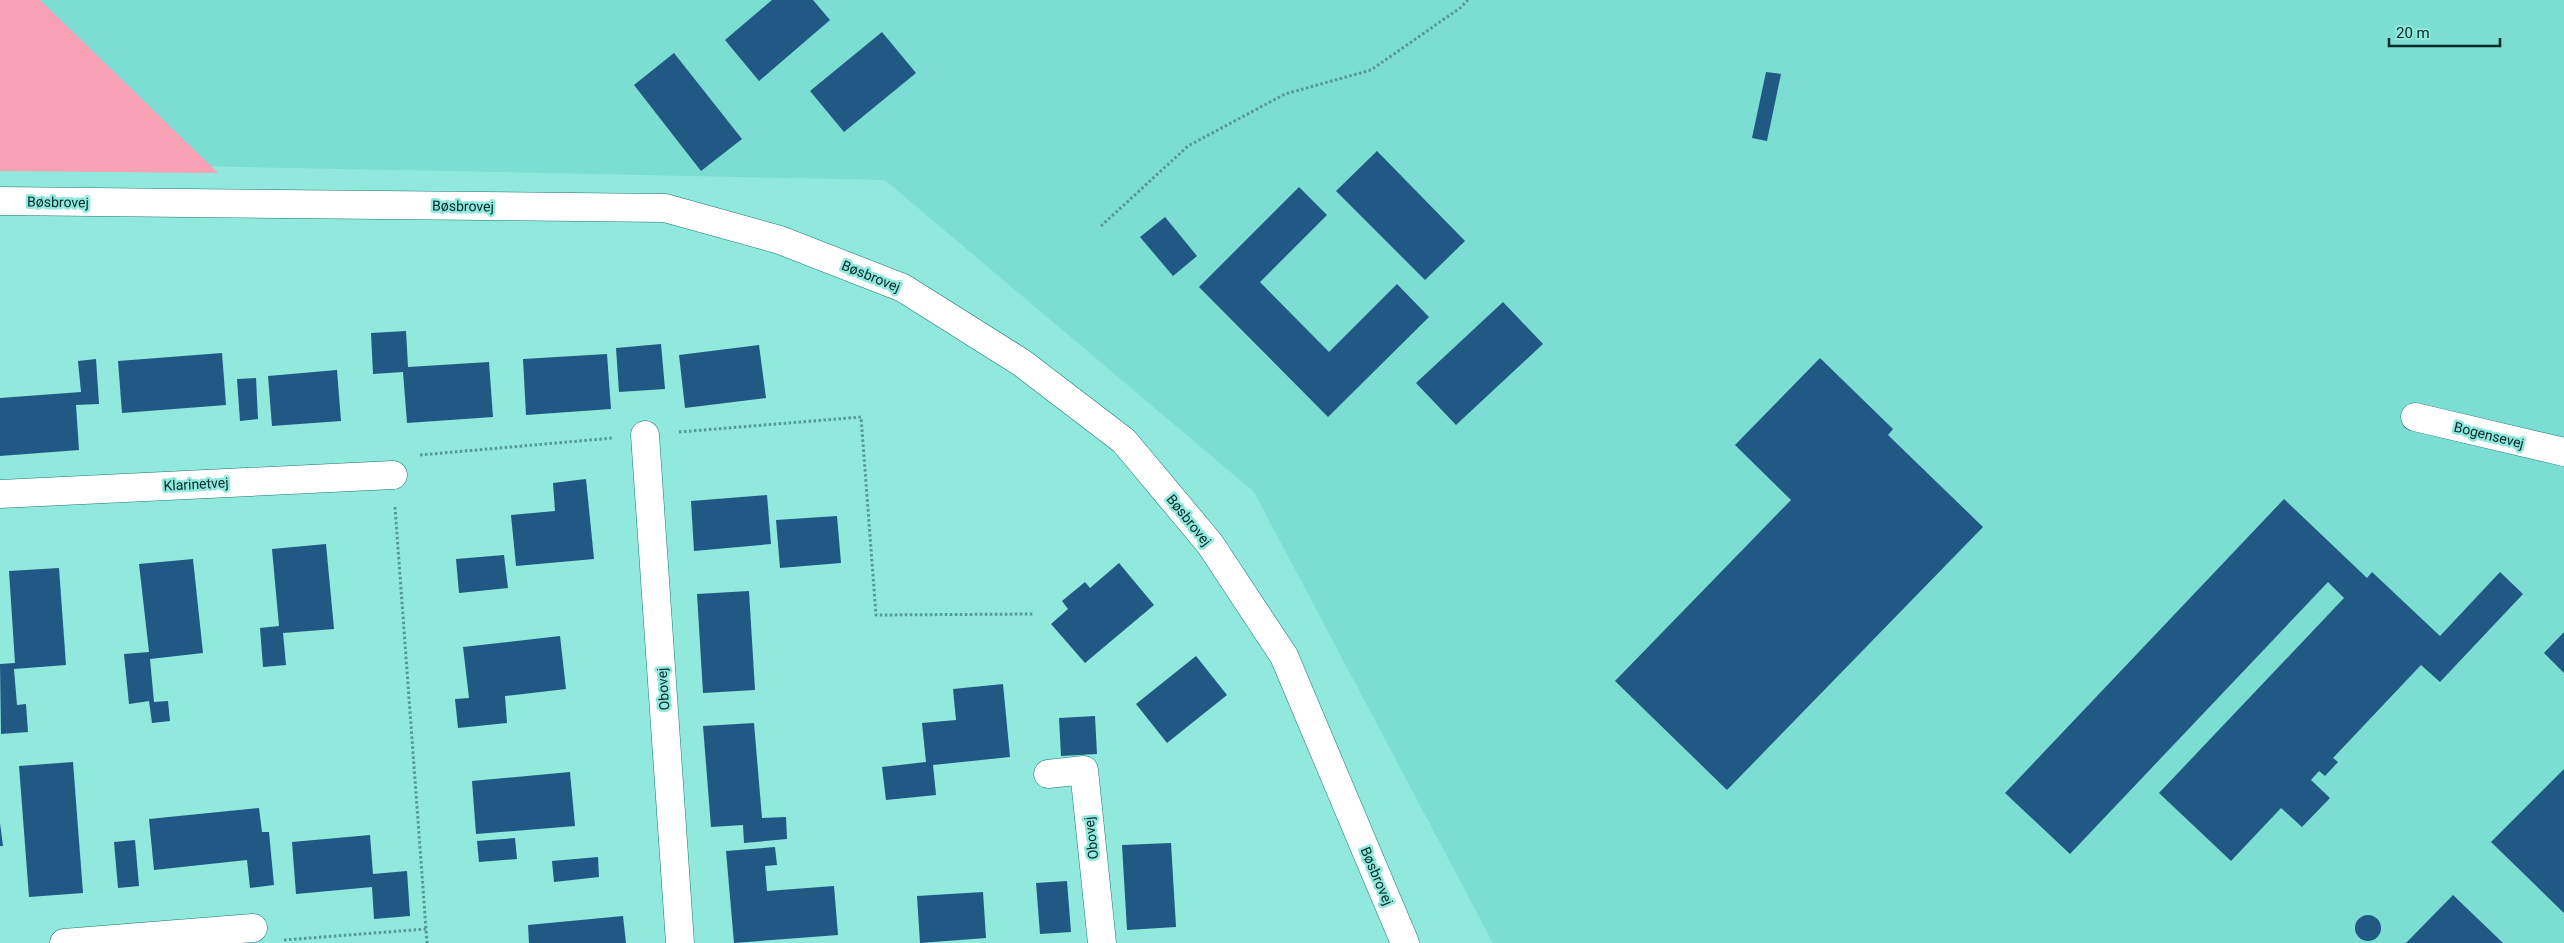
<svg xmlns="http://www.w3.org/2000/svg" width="2564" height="943" viewBox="0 0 2564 943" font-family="Roboto,sans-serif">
  <rect width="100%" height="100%" fill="#91e8dd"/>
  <path fill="#7cddd2" d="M0,0H2564V943H1493L1254,492L885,180L0,162Z"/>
  <path fill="#f9a1b4" d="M0,0H40L218,173L0,171Z"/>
  <path fill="#215985" d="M772,0H813L830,20L759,81L725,40Z
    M882,32L916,73L844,132L810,91Z
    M674,53L742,139L701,171L634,85Z
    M1766,72L1781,74L1767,141L1752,138Z
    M1377,151L1465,241L1425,280L1336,191Z
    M1299,187L1327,215L1260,282L1329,352L1397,284L1429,317L1328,417L1199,287Z
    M1165,217L1197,256L1173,276L1140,237Z
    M1503,302L1543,344L1456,425L1416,383Z
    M406,331L408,367L489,362L493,417L407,423L403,372L373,374L371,333Z
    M661,344L665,389L619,392L616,348Z
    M759,345L766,398L685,408L679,355Z
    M222,353L226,405L122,413L118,361Z
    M607,354L611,409L526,415L523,359Z
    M1820,358L1893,429L1888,435L1983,527L1727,790L1615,681L1791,500L1735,445Z
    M96,359L99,404L76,405L79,450L0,456V398L81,392L78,361Z
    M337,370L341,421L272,426L268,376Z
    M256,378L258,419L240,421L237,379Z
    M586,479L594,559L516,566L511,515L555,511L553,483Z
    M767,495L771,544L694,551L691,501Z
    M2284,499L2367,578L2372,572L2440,636L2500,572L2523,594L2440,682L2421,665L2333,758L2338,762L2325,776L2319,771L2311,780L2330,798L2302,827L2281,808L2231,861L2159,793L2344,598L2328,582L2070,854L2005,793Z
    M837,516L841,563L780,568L776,520Z
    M326,544L334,629L283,633L286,665L263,667L260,628L279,626L272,549Z
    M504,555L508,588L459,593L456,559Z
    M193,559L203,653L150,659L154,702L168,701L170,721L152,723L149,701L129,704L124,654L149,652L139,564Z
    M1119,563L1154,605L1085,663L1051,624L1068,609L1062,601L1085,582L1090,588Z
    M59,568L66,665L14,669L17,705L26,704L28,732L1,734L0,664L15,663L9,571Z
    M749,591L755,690L703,693L697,594Z
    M2564,632V673L2544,653Z
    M560,636L566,689L505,696L507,723L458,728L455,699L469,698L463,647Z
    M1196,656L1227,695L1167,743L1136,704Z
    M1003,684L1010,757L933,765L936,795L886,800L882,767L926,762L922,723L956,720L953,689Z
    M1095,716L1097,754L1061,756L1059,718Z
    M754,723L762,818L786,817L787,839L744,843L743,825L711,827L703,726Z
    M73,762L83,893L29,897L19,766Z
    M2564,769V913L2491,842Z
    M570,772L575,826L476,834L472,781Z
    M259,808L262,832H269L274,885L250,888L247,860L154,870L149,819Z
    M0,823L3,846H0Z
    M370,835L373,874L407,871L410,916L374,919L372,887L296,894L292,842Z
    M515,838L517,859L479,862L477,841Z
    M135,840L139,886L118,888L114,842Z
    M1171,843L1176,927L1127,930L1122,845Z
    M775,847L777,865L765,866L767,891L834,886L838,935L734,943L726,851Z
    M598,857L599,877L554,882L552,861Z
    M1067,881L1071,932L1040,934L1036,883Z
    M983,892L986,938L920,943L917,896Z
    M2453,895L2503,943H2406Z
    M2355 928a13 13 0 1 1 26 0a13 13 0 1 1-26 0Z
    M623,916L626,943H529L528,925Z"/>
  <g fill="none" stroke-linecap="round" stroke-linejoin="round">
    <defs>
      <path id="minor" d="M2415,417L2564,452
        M645,435L680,943
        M0,494L393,475
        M1048,774L1084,770L1102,943
        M64,943L253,928"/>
      <path id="tertiary" d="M0,201L665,208L780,240L903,288L1022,363L1124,441L1210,544L1284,656L1405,943"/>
    </defs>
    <use href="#minor" stroke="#187a71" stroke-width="29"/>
    <use href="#tertiary" stroke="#187a71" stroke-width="29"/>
    <path stroke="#569992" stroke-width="3" stroke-dasharray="2.5 2.5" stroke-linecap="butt" d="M1101,226L1188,146L1285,94L1371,70L1460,8L1468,0
      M679,432L861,417L876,615L1033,614
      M420,455L613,438
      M395,507L427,943
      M284,940L426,929"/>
    <use href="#minor" stroke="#fff" stroke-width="28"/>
    <use href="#tertiary" stroke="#fff" stroke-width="28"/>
  </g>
  <g text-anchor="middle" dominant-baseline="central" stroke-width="5" stroke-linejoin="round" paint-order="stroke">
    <g font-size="14" fill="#022926" stroke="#91e8dd">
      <text transform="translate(58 202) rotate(1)">Bøsbrovej</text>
      <text transform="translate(463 206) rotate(1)">Bøsbrovej</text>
      <text transform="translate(871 276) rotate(22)">Bøsbrovej</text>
      <text transform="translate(2489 435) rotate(14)">Bogensevej</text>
      <text transform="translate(196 484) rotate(-3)">Klarinetvej</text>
      <text transform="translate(1189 520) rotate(51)">Bøsbrovej</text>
      <text transform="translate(663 689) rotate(-94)">Obovej</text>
      <text transform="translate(1091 838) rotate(-96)">Obovej</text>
      <text transform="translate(1377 876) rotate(67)">Bøsbrovej</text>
    </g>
  </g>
  <path d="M2389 38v8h111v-8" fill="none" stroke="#022926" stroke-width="2.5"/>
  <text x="2396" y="38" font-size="15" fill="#022926" stroke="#91e8dd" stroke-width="4" paint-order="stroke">20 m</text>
</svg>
